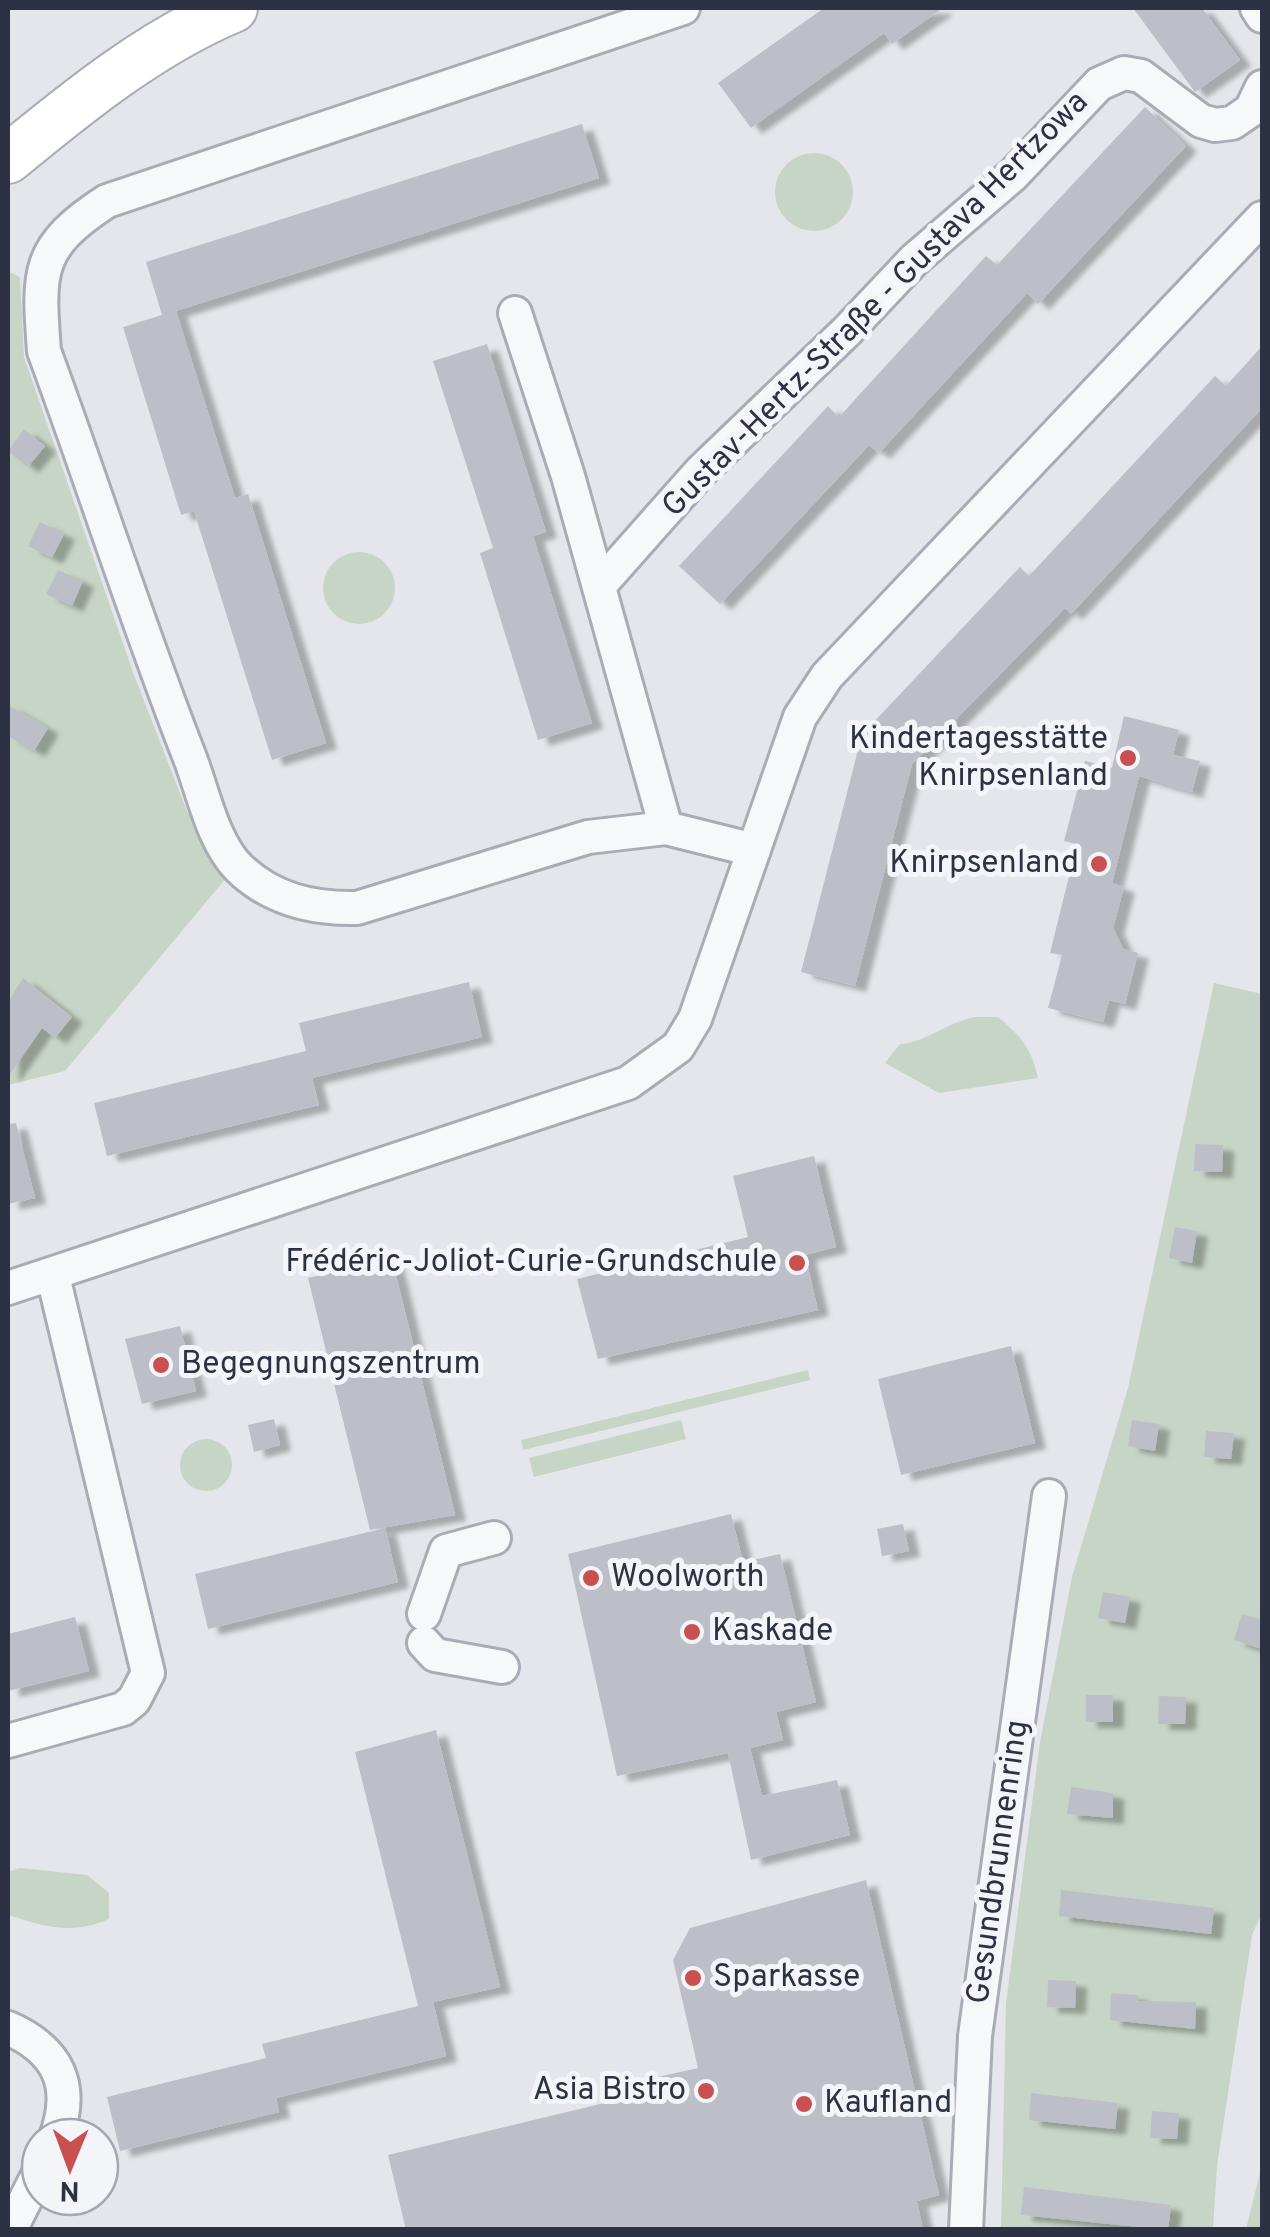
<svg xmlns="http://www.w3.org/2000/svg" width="1270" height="2237" viewBox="0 0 1270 2237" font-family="Overpass,sans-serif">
  <defs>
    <filter id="shadow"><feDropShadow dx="11" dy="6" stdDeviation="2.5" flood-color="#0004"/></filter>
  </defs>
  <rect width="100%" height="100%" fill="#e4e6eb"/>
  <path fill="#c7d5c6" d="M775 192a39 39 0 1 1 78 0a39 39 0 1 1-78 0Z
    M8,271L20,277L24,357L134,675L187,811L227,877L65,1071L8,1085Z
    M323 588a36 36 0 1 1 72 0a36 36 0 1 1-72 0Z
    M1214,983L1262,994V1913L1252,1935L1217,2166L1213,2229L1001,2230L1006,2003L1040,1742L1072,1577L1128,1388Z
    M976,1017H998C1021,1036 1032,1049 1038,1078L939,1093L885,1063L900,1044C928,1042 946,1022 976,1017Z
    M808,1370L810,1380L523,1450L521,1440Z
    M681,1420L686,1439L534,1477L529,1458Z
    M180 1465a26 26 0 1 1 52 0a26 26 0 1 1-52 0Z
    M20,1868L87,1875L109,1893V1919C72,1935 45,1927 8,1915V1872Z
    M1262,2165V2229H1246Z"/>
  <path fill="#bcbfc8" filter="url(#shadow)" d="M824,8H943L892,44L884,33L751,128L718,83Z
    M1133,8H1202L1240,60L1195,92Z
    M1145,107L1186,146L1038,304L1027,293L879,453L869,445L720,604L679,566L828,406L839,417L986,256L997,265Z
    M582,124L599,178L176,311L235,498L248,494L326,743L272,760L194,511L181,515L123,327L162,315L146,262Z
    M487,344L546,532L533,536L592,723L538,740L480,553L493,548L433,361Z
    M1262,346V408L1071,614L1065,608L912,764L855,986L801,972L858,750L871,725L1020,567L1029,576L1215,376L1226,386Z
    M24,429L45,446L28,467L8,451Z
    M40,522L64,534L52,558L28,546Z
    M58,570L83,581L72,606L46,594Z
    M8,705L48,728L34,751L8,736Z
    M1124,716L1179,730L1173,755L1200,761L1192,792L1139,776L1112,883L1124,887L1113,928L1123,949L1138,953L1125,1004L1109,1000L1103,1022L1048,1008L1062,955L1050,953L1077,844L1064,841L1085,761L1112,768Z
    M23,978L72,1017L55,1038L42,1028L8,1077V1002Z
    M469,982L482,1037L312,1078L319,1105L107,1156L94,1103L306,1051L299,1023Z
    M16,1123L35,1198L8,1204V1124Z
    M1195,1144L1223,1145L1222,1172L1194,1171Z
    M814,1156L836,1247L805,1255L818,1310L598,1359L577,1279L748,1237L733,1176Z
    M1175,1227L1197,1231L1192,1263L1169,1258Z
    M392,1259L455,1515L370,1530L308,1278Z
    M180,1326L196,1391L142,1404L125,1339Z
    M1011,1346L1035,1443L901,1475L878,1379Z
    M274,1419L280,1445L254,1452L248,1425Z
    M1132,1420L1159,1424L1155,1451L1128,1446Z
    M1206,1431L1234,1433L1231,1459L1204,1457Z
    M731,1514L743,1562L780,1554L816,1702L776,1712L783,1740L750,1748L762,1796L837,1780L850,1835L751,1860L728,1753L617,1776L568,1554Z
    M903,1524L909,1551L882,1556L877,1529Z
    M385,1528L398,1582L208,1629L195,1574Z
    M1103,1592L1130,1597L1125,1623L1098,1618Z
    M1242,1614L1262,1620V1649L1234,1640Z
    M75,1617L89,1671L8,1691V1634Z
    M1086,1695H1113V1722H1086Z
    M1159,1696L1186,1697L1185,1724H1158Z
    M436,1730L500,1987L433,2002L446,2056L276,2098L279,2112L120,2151L107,2097L266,2058L262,2044L418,2006L355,1752Z
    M1071,1787L1113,1793V1818L1067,1814Z
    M866,1880L939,2195L917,2201L923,2230H406L388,2155L617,2100L653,2078L698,2068L673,1960L690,1928Z
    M1061,1890L1214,1908L1211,1934L1059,1916Z
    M1048,1980L1076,1981L1075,2008L1047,2007Z
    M1111,1993L1138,1995V2001L1196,2002L1195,2029L1110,2020Z
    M1031,2093L1118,2103L1115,2129L1029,2120Z
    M1152,2111L1179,2113L1177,2139L1150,2138Z
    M1024,2187L1171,2205L1168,2230L1021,2215Z"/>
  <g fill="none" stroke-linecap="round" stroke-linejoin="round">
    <defs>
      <path id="street" d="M1257,8L1262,16
        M515,313L568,476L666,828L754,850
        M600,585L700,472L847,331L914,260L1013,175L1099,84L1124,73L1141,76L1201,121L1215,125L1232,123L1251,110L1262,87
        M666,828L588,837L357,908C313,909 272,900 239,868C213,842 203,792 190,758C137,623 94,486 44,351C38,271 36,247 107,201L683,8
        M8,1288L628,1083L678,1047L695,1019L800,717L827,676L1262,218
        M424,1614L446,1551L494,1538
        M424,1643L435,1655L502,1667
        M8,1741L123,1709L134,1700L148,1673L53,1276
        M8,2028C58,2050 75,2085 56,2137
        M10,2230L40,2171
        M966,2230L975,2036L1049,1496"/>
      <path id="secondary" d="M8,159C76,103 151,42 233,8"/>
    </defs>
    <use href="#street" stroke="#a9acb5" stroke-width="38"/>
    <use href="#secondary" stroke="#a9acb5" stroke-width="52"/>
    <use href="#street" stroke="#f7f8fa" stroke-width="32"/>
    <use href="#secondary" stroke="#fff" stroke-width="48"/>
  </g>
  <g fill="#c95051" stroke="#f4f5f9" stroke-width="4">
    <circle cx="1128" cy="758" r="10"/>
    <circle cx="1099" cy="864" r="10"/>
    <circle cx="797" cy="1263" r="10"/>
    <circle cx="161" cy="1365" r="10"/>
    <circle cx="591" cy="1578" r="10"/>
    <circle cx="692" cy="1632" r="10"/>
    <circle cx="693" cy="1978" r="10"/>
    <circle cx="706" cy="2091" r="10"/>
    <circle cx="804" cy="2104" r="10"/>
  </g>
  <g text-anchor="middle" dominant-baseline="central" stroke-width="10" stroke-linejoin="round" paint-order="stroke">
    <g font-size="32" fill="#2c3143" stroke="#f4f5f9">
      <text transform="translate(876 305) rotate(-45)">Gustav-Hertz-Straße - Gustava Hertzowa</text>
      <text transform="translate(999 1862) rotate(-82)">Gesundbrunnenring</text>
    </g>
    <g font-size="32" fill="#2c3143" stroke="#f4f5f9" text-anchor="start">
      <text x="1108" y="740" text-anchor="end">Kindertagesstätte<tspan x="1108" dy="37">Knirpsenland</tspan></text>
      <text x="1079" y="864" text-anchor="end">Knirpsenland</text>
      <text x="777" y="1263" text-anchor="end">Frédéric-Joliot-Curie-Grundschule</text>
      <text x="181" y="1365">Begegnungszentrum</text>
      <text x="611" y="1578">Woolworth</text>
      <text x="712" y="1632">Kaskade</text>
      <text x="713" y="1978">Sparkasse</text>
      <text x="686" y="2091" text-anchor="end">Asia Bistro</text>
      <text x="824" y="2104">Kaufland</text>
    </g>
  </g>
  <rect width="1270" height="2237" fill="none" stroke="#2c3143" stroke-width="20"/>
  <g transform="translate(70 2167) rotate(181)"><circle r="48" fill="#f4f5f9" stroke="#a4a7b0" stroke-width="2.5"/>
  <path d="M0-8L18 38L0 25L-18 38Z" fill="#c95051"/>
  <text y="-15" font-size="28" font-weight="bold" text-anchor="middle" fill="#2c3143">N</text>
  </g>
</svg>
